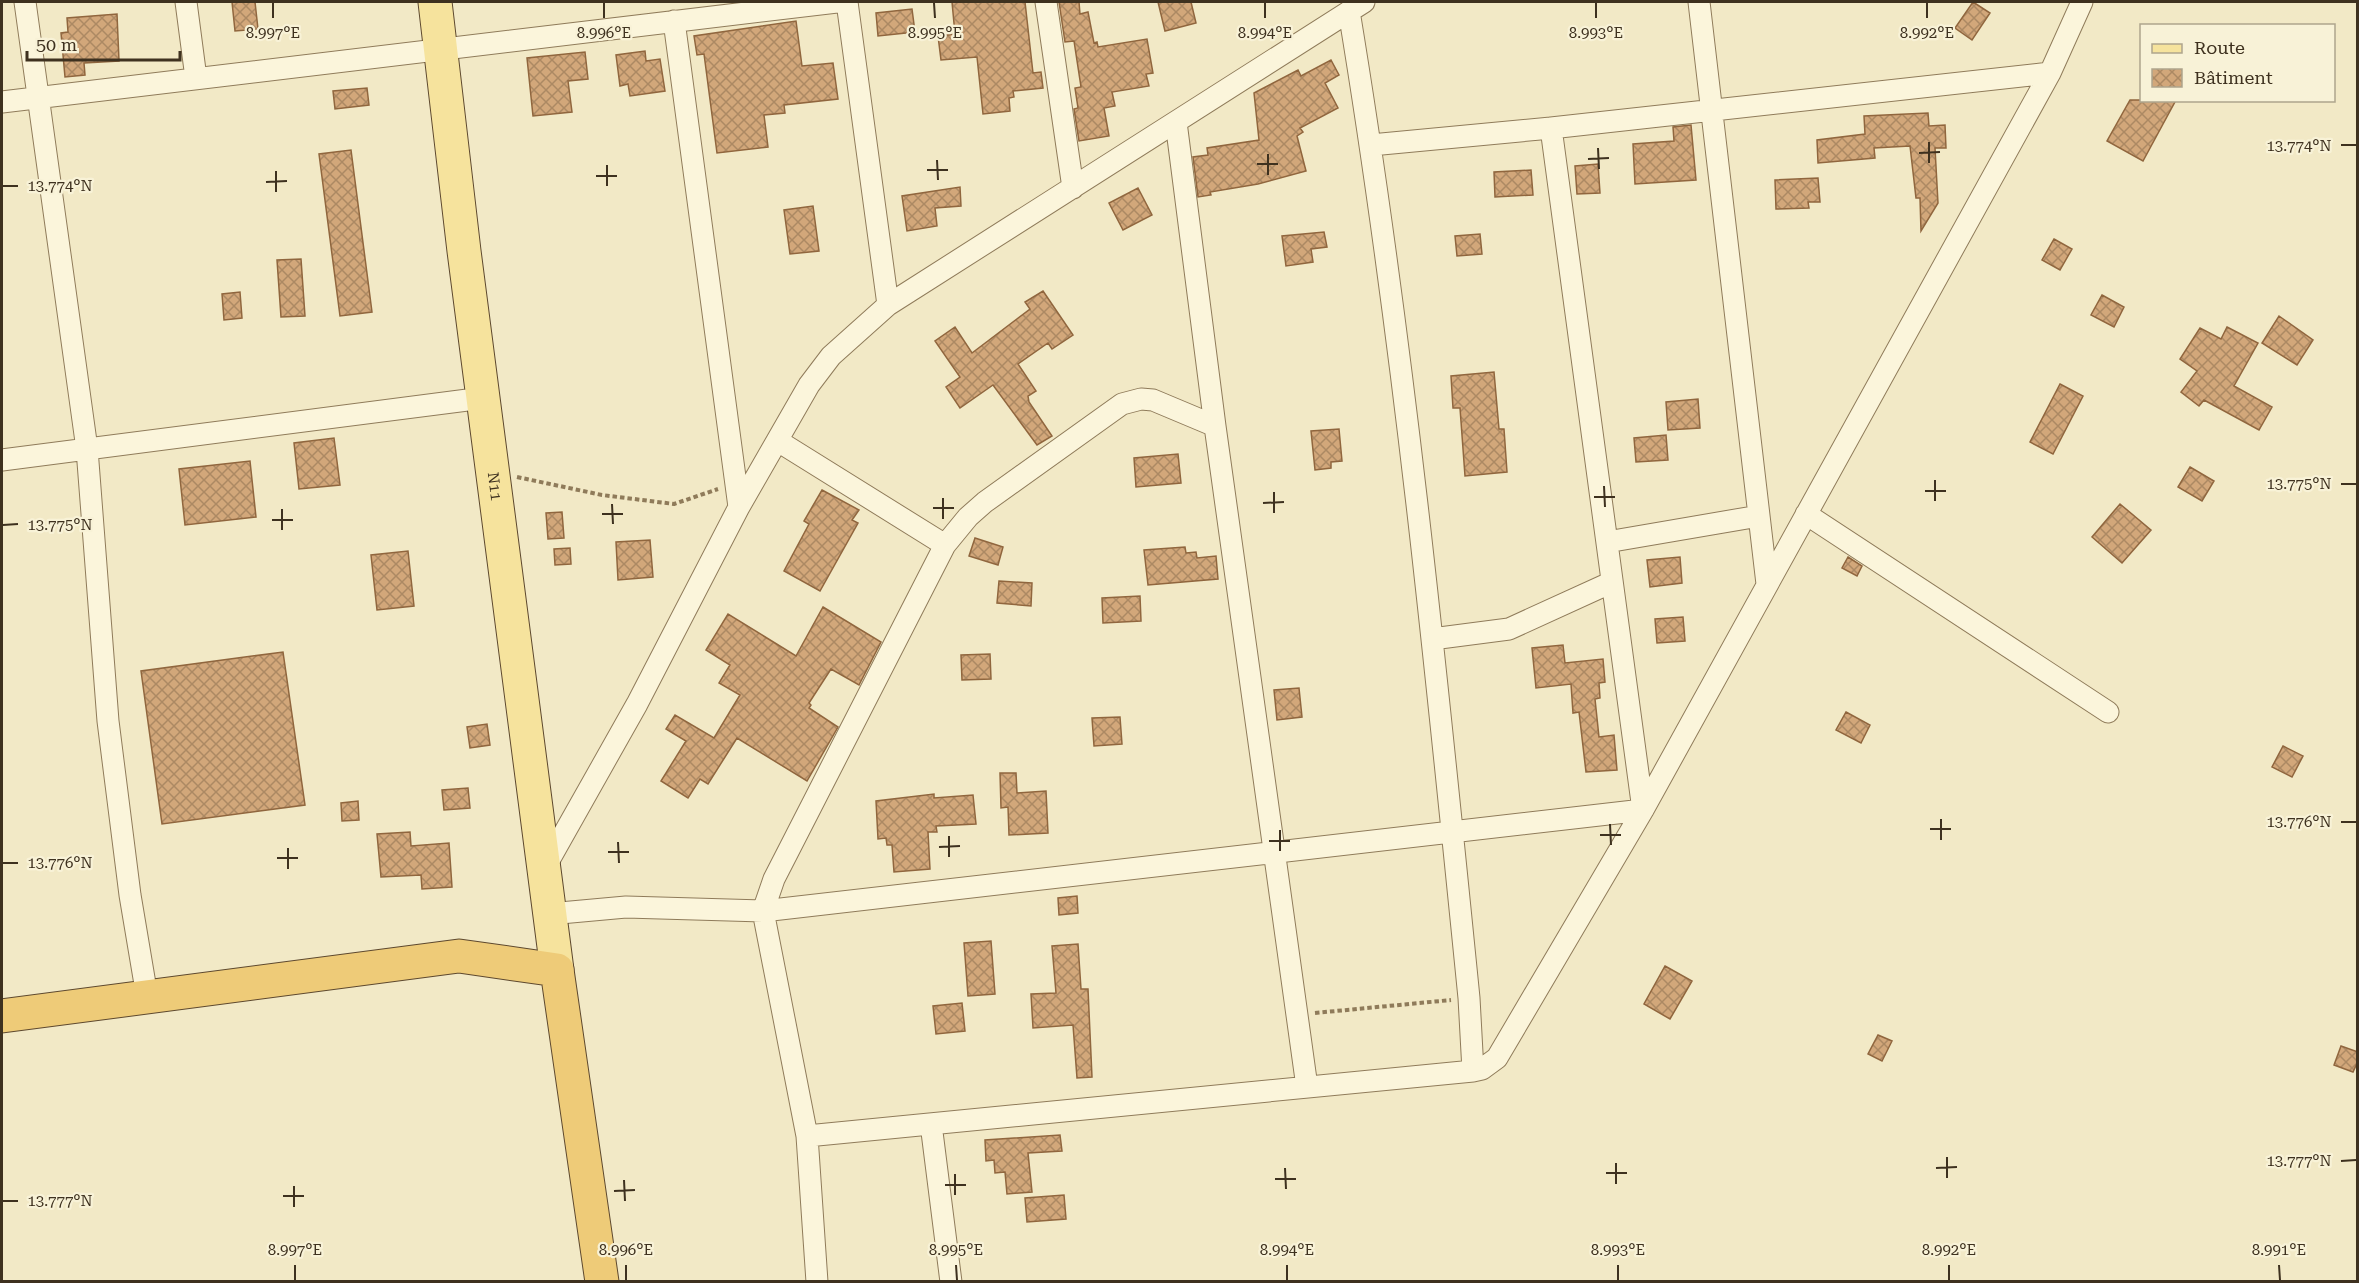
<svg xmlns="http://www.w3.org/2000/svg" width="2359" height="1283" viewBox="0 0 2359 1283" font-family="'Roboto Serif',serif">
  <defs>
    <pattern id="building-cross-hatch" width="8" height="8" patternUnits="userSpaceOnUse" patternTransform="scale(1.5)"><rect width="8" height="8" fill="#d2a77a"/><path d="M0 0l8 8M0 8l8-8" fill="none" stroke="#ac8963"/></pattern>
  </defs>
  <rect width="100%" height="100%" fill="#f2e9c6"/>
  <path fill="url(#building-cross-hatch)" stroke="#90663e" stroke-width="1.5" d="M232,2H255L258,29L235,31Z
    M952,2H1025L1033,73L1041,72L1043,88L1013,91L1014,97L1009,98L1010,111L983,114L977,57L941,60L938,36L955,34Z
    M1059,2H1079L1080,14L1088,12L1094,43L1097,42L1098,47L1147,39L1153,73L1146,74L1149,86L1112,92L1115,106L1104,108L1109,136L1079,141L1074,109L1078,108L1075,88L1081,87L1074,41L1065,42Z
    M1158,2H1191L1196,23L1165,31Z
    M1973,2L1990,13L1972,40L1955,28Z
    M912,9L915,32L878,36L876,13Z
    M117,14L119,61L84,63L85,75L65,77L61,33L68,32L67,18Z
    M796,21L802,66L833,63L838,99L784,105L785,113L764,115L768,147L717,153L704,54L697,55L694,36Z
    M645,51L646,61L660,59L665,91L630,96L628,84L620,86L616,55Z
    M585,52L588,79L568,81L572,112L533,116L527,58Z
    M1331,60L1339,75L1325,83L1338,108L1300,128L1303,132L1297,136L1306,171L1258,184L1210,192L1211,195L1198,197L1193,157L1208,155L1207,148L1259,140L1254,93L1298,70L1301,76Z
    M367,88L369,105L335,109L333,91Z
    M2130,100H2176L2143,161L2107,141Z
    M1928,113L1929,126L1945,125L1946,148H1935L1938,203L1921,231L1920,198H1916L1910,146L1874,148L1875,158L1818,163L1817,140L1865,134L1864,116Z
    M1691,125L1696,180L1635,184L1633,144L1674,141L1673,127Z
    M351,150L372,312L340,316L319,154Z
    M1598,164L1600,193L1577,194L1575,166Z
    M1531,170L1533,195L1495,197L1494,172Z
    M1818,178L1820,202H1808L1809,208L1776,209L1775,180Z
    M960,187L961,206L935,208L937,226L907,231L902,196Z
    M1138,188L1152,215L1123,230L1109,203Z
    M813,206L819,251L790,254L784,210Z
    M1324,232L1327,247L1311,249L1313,262L1286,266L1282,236Z
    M1480,234L1482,254L1457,256L1455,236Z
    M2054,239L2072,249L2060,270L2042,260Z
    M301,259L305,316L281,317L277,260Z
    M1043,291L1073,335L1052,349L1048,343L1018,364L1036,391L1028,396L1029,402L1052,436L1037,445L993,385L960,408L946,387L960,377L935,341L955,327L972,353L1030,309L1025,302Z
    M240,292L242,318L224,320L222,294Z
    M2102,295L2124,307L2114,327L2091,315Z
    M2279,316L2313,340L2297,365L2262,343Z
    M2227,327L2258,343L2234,386L2272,407L2259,430L2204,400L2199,406L2181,392L2197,371L2180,359L2200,328L2221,339Z
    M1494,372L1499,429H1504L1507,472L1465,476L1460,408H1453L1451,376Z
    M2060,384L2083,396L2053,454L2030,442Z
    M1698,399L1700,428L1668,430L1666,402Z
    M1339,429L1342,461L1331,462V468L1315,470L1311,431Z
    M1666,435L1668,460L1636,462L1634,438Z
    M334,438L340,485L299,489L294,443Z
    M1178,454L1181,483L1136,487L1134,458Z
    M250,461L256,517L185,525L179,469Z
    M2190,467L2214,481L2202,501L2178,487Z
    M822,490L859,510L852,520L858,523L820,591L784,571L809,524L804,521Z
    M2120,504L2151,530L2122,563L2092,537Z
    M562,512L564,538L548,539L546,513Z
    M975,538L1003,547L998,565L969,556Z
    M650,540L653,577L618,580L616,542Z
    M1185,547L1186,553L1196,552L1197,558L1216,556L1218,579L1148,585L1144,550Z
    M570,548L571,564L555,565L554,549Z
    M408,551L414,606L377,610L371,555Z
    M1680,557L1682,583L1650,587L1647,560Z
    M1848,557L1862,566L1857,576L1842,568Z
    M999,581L1032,583L1031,606L997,603Z
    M1140,596L1141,621L1103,623L1102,598Z
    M823,607L881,642L859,685L831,669L809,703L811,705L809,708L838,727L807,781L737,738L708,784L700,779L688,798L661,781L686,741L666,729L675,715L714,738L740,695L719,683L730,665L706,650L728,614L796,656Z
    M1683,617L1685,641L1657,643L1655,619Z
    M1563,645L1565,663L1603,659L1605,682L1599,683L1600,698L1595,699L1599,737L1614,735L1617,770L1586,772L1579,712L1573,713L1571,684L1536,688L1532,648Z
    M283,652L305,805L162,824L141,671Z
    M990,654L991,679L962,680L961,655Z
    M1299,688L1302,717L1277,720L1274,690Z
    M1846,712L1870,725L1861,743L1836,730Z
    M1120,717L1122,744L1094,746L1092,718Z
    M487,724L490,745L470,748L467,727Z
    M2283,746L2303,756L2292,777L2272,767Z
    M1000,773H1016L1017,793L1046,791L1048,833L1009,835L1008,807L1001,808Z
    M468,788L470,808L444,810L442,790Z
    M934,794V798L973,795L976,824L936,826L937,832H928L930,869L894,872L892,845H887L886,838L878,839L876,801Z
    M358,801L359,820L342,821L341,803Z
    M410,832L411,846L449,843L452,887L422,889L421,875L381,877L377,834Z
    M1077,896L1078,913L1059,915L1058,898Z
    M991,941L995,994L968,996L964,943Z
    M1078,944L1081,989H1088L1092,1077L1077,1078L1073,1025L1033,1028L1031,994L1056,993L1052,946Z
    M1665,966L1692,981L1670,1019L1644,1004Z
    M962,1003L965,1031L936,1034L933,1006Z
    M1878,1035L1892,1041L1882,1061L1868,1054Z
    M2341,1046L2358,1052V1061L2353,1072L2334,1065Z
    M1060,1135L1062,1151L1028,1153L1032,1192L1007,1194L1005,1172L995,1173L994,1160L986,1161L985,1140Z
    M1064,1195L1066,1219L1027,1222L1025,1198Z"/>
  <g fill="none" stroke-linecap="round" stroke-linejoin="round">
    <defs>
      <path id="minor" d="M25,2L87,449L108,721L130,895L147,996
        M186,2L196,78
        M847,2L888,305
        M1046,2L1073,188
        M1699,2L1767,584
        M1349,11C1403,338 1436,668 1469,998L1473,1071
        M674,21L739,507
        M2,102L837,2
        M1176,122L1215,426L1307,1087
        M1551,128L1643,810
        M1371,145L1551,128L2050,73
        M778,441L945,545
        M2,460L483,398
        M1806,514L2108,712
        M1607,542L1759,516
        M1432,639L1509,629L1612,582
        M544,869L637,704L739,507L809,385L831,356L888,305L1364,2
        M549,914L626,907L763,911L1643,810
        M931,1124L951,1282
        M807,1136L1473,1071L1482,1069L1497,1058L1643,810L2050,73L2082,2
        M817,1282L807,1136L763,911L774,879L945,545L968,517L985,502L1122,404L1141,399L1153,400L1215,426"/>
      <g id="primary">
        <path id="s1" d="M435,2L464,251L557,970"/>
      </g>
      <path id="trunk" d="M2,1016L459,956L557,970L602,1282"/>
    </defs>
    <use href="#minor" stroke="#8f7b5a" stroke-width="23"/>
    <use href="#primary" stroke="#5d482e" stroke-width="35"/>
    <use href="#trunk" stroke="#5d482e" stroke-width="35"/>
    <path stroke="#8f7b5a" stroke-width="4" stroke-dasharray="4.5 3" stroke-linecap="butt" d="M517,477L602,495L674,504L718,489
      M1315,1013L1451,1000"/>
    <use href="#minor" stroke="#fbf5db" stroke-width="21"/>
    <use href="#primary" stroke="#f6e39d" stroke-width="33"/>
    <use href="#trunk" stroke="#eecb78" stroke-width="33"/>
  </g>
  <path fill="none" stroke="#3e311f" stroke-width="2" d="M273,3V18M604,3V18M934,3L935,18M1265,3V18M1596,3V18M1927,3V18M1929,142V163M2341,145H2356M1598,148L1599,169M1919,153L1940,152M1268,154V175M1588,159L1609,158M937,160L938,180M1257,164H1278M607,165V186M927,170H948M276,171V192M596,176H617M266,182L287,181M3,186H18M1935,480V501M2341,484H2356M1604,486L1605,507M1925,491H1946M1274,492V513M1594,497H1615M943,498V519M1263,503L1284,502M612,504L613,524M933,508H954M282,509V530M602,514H623M272,520H293M3,525L18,524M1941,819V840M2341,822H2356M1610,824L1611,845M1930,829H1951M1280,830V851M1600,835H1621M949,836V857M1269,841H1290M618,842L619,863M939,847L960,846M288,848V869M608,852H629M277,858H298M3,863H18M1947,1157V1178M2341,1161L2356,1160M1616,1163V1184M1285,1168L1286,1189M1936,1168L1957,1167M1606,1173H1627M955,1174V1195M1275,1179H1296M624,1180L625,1201M945,1185H966M294,1186V1207M614,1191L635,1190M283,1196H304M3,1201H18M295,1265V1280M626,1265V1280M956,1265L957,1280M1287,1265V1280M1618,1265V1280M1949,1265V1280M2279,1265L2280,1280"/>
  <g text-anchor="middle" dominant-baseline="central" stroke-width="4.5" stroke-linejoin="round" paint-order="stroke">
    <g font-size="15" fill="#3e311f" stroke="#f8f2d7">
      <text stroke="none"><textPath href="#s1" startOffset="488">N11</textPath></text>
    </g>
  </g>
  <g font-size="15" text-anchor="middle" fill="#3e311f" stroke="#f8f2d7" stroke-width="4.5" stroke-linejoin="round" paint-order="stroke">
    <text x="273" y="38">8.997°E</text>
    <text x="604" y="38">8.996°E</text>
    <text x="935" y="38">8.995°E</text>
    <text x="1265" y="38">8.994°E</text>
    <text x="1596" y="38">8.993°E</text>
    <text x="1927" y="38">8.992°E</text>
    <text x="2299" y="151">13.774°N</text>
    <text x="60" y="191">13.774°N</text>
    <text x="2299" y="489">13.775°N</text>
    <text x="60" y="530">13.775°N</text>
    <text x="2299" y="827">13.776°N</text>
    <text x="60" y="868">13.776°N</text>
    <text x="2299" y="1166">13.777°N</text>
    <text x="60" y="1206">13.777°N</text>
    <text x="295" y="1255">8.997°E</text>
    <text x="626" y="1255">8.996°E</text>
    <text x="956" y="1255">8.995°E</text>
    <text x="1287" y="1255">8.994°E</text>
    <text x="1618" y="1255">8.993°E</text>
    <text x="1949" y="1255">8.992°E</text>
    <text x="2279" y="1255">8.991°E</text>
  </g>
  <rect width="2359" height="1283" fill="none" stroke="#3e311f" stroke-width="6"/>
  <rect x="2140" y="24" width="195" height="78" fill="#f8f2d7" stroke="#aea58d" stroke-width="1.5"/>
  <rect x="2152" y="44" width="30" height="9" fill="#f6e39d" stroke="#aea58d" stroke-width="1.5"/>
  <text x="2194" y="54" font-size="18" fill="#3e311f">Route</text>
  <rect x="2152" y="69" width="30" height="18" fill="url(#building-cross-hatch)" stroke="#aea58d" stroke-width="1.5"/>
  <text x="2194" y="84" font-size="18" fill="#3e311f">Bâtiment</text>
  <path d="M27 51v9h153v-9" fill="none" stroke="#3e311f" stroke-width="3"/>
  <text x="36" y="51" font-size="18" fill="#3e311f" stroke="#f8f2d7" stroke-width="4.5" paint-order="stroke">50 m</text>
</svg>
